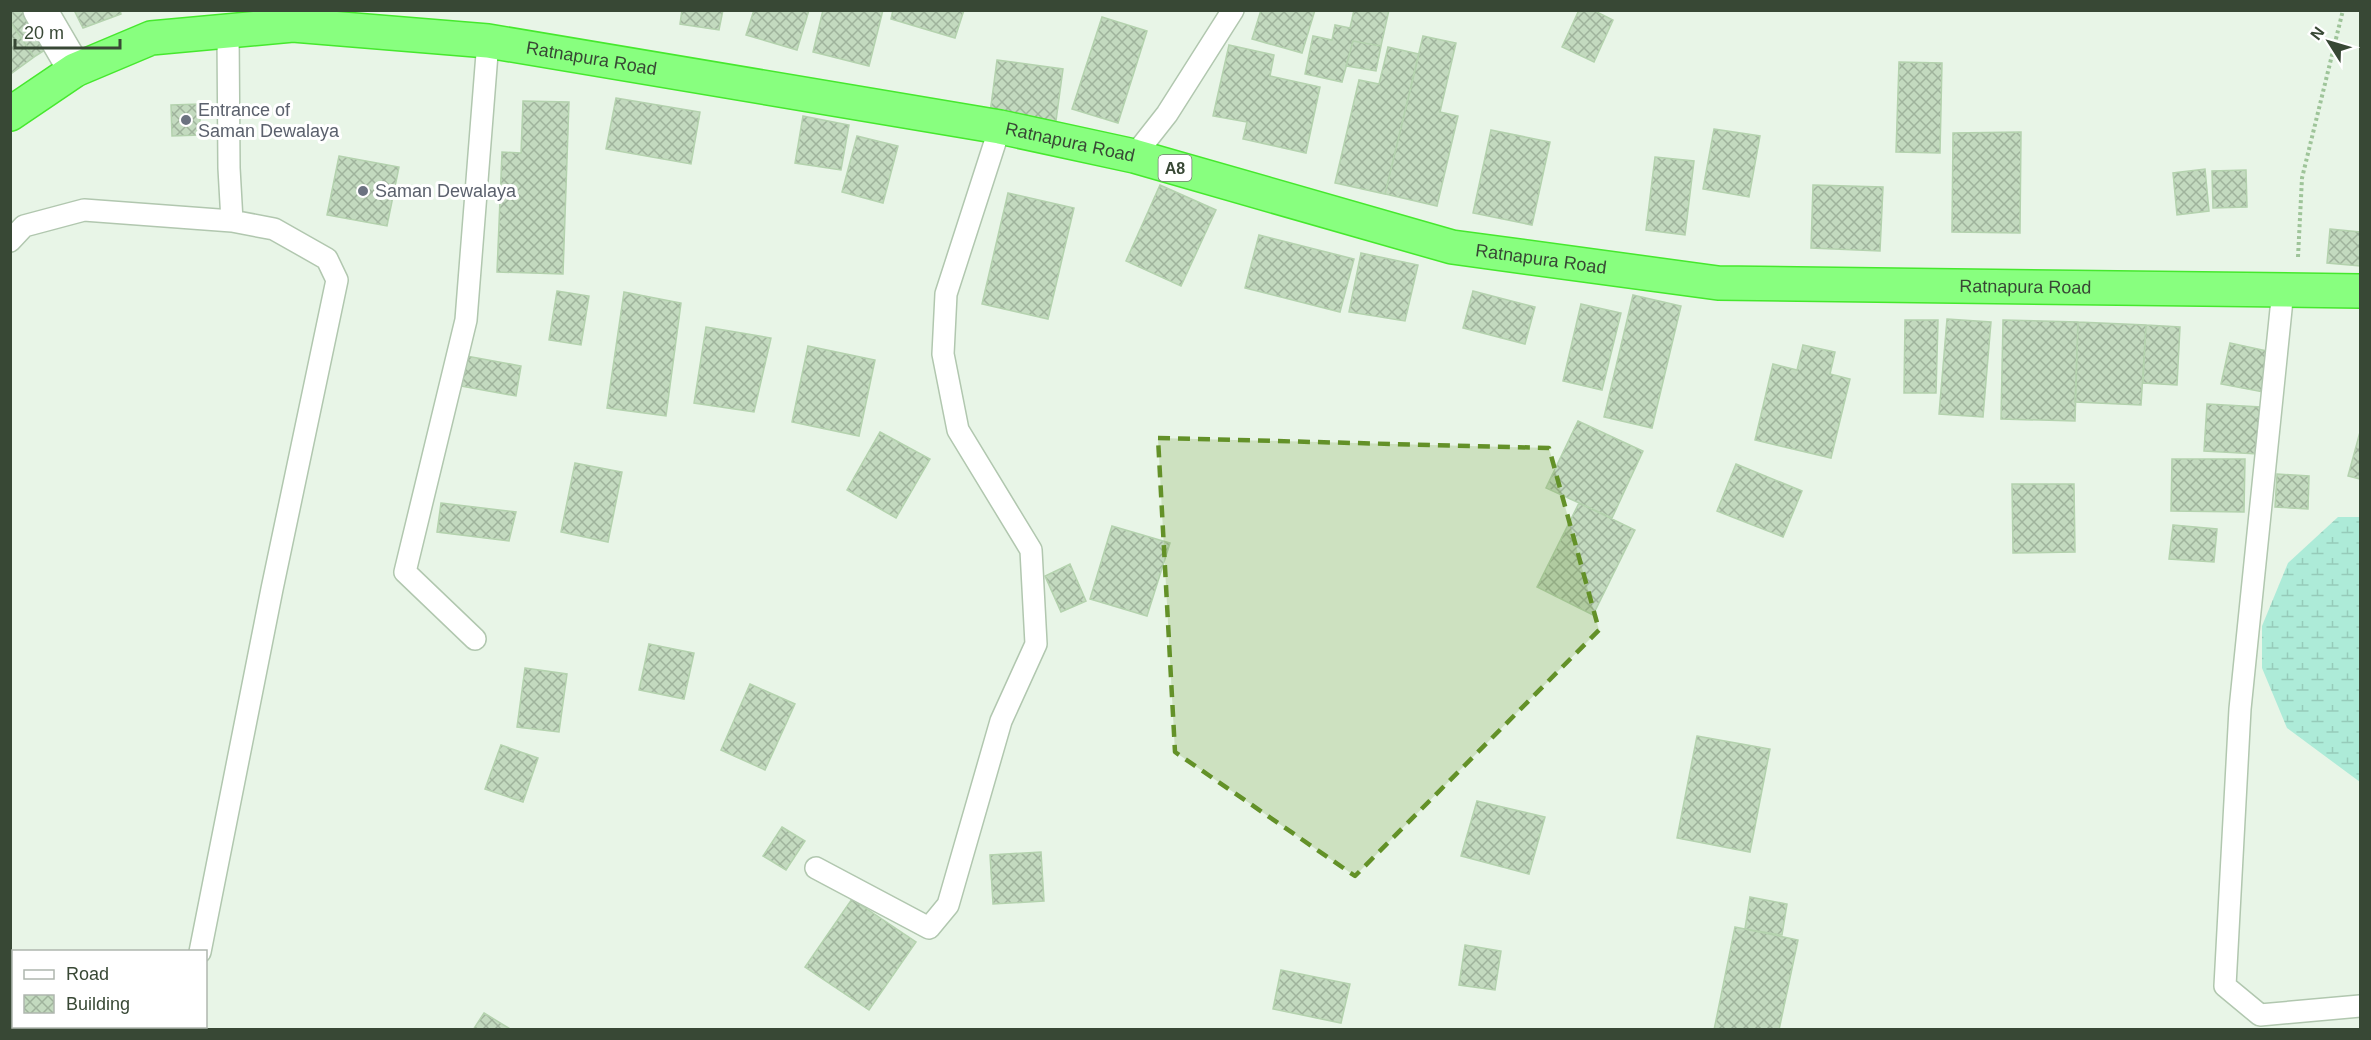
<svg xmlns="http://www.w3.org/2000/svg" width="2371" height="1040" viewBox="0 0 2371 1040" font-family="Helvetica,sans-serif">
  <defs>
    <pattern id="wetland-marsh" width="20" height="14" patternUnits="userSpaceOnUse" patternTransform="scale(1.5)"><rect width="20" height="14" fill="#adebd8"/><path d="M1 5h8M5 5V1M11 12h8M15 12V8" fill="none" stroke="#96cbba"/></pattern>
    <pattern id="building-cross-hatch" width="8" height="8" patternUnits="userSpaceOnUse" patternTransform="scale(1.5)"><rect width="8" height="8" fill="#c3dabf"/><path d="M0 0l8 8M0 8l8-8" fill="none" stroke="#9fb39c"/></pattern>
  </defs>
  <rect width="100%" height="100%" fill="#e8f5e7"/>
  <path fill="url(#wetland-marsh)" d="M2338,517H2360V782L2287,728L2262,668V626L2288,563Z"/>
  <path fill="url(#building-cross-hatch)" stroke="#b4d2ae" stroke-width="1.5" d="M10,10H35L56,43L34,57L10,21Z
    M74,10H120L121,14L83,28Z
    M682,10H723L719,30L680,24Z
    M754,10H809L797,50L746,35Z
    M823,10H883L869,66L813,52Z
    M893,10H964L955,38L891,19Z
    M1261,10H1315L1302,53L1252,39Z
    M1354,10H1389L1381,46L1353,41L1342,82L1305,74L1313,36L1332,40L1335,25L1350,28Z
    M1579,10H1593L1613,20L1594,62L1562,47Z
    M1102,17L1147,31L1118,123L1072,109Z
    M10,21L34,57L12,73L10,71Z
    M1423,36L1456,43L1440,112L1458,116L1437,206L1385,194Z
    M1353,41L1381,46L1376,71L1346,66Z
    M1229,45L1274,55L1270,76L1320,87L1306,153L1243,139L1247,122L1213,116Z
    M1388,47L1419,54L1385,194L1335,183L1359,80L1379,84Z
    M997,60L1063,69L1056,121L990,113Z
    M1899,62L1942,63L1940,153L1896,152Z
    M616,98L700,112L691,164L606,149Z
    M523,101L569,102L563,274L497,272L502,152L521,153Z
    M200,104V135L172,136L171,105Z
    M803,116L849,125L841,170L795,163Z
    M1714,129L1760,136L1749,197L1703,189Z
    M1491,130L1550,142L1532,225L1473,213Z
    M2021,132L2020,233L1952,232L1953,133Z
    M857,136L898,146L883,203L842,192Z
    M339,156L399,167L387,226L327,215Z
    M1655,157L1694,161L1685,235L1646,230Z
    M2205,169L2209,211L2177,215L2173,173Z
    M2246,170L2247,207L2213,208L2212,171Z
    M1160,185L1216,210L1181,286L1126,261Z
    M1813,185L1883,187L1880,251L1811,248Z
    M1008,193L1074,208L1048,319L982,304Z
    M2330,229L2360,232V266L2327,263Z
    M1259,235L1354,259L1340,312L1245,288Z
    M1361,253L1418,265L1405,321L1349,312Z
    M557,291L589,296L581,345L549,340Z
    M1473,291L1535,307L1525,344L1463,328Z
    M624,292L681,303L666,416L607,408Z
    M1633,295L1681,306L1652,428L1604,417Z
    M1581,304L1621,313L1602,390L1563,381Z
    M1947,319L1991,322L1983,417L1939,414Z
    M1905,320H1938L1936,393H1904Z
    M2003,320L2078,322L2075,421L2001,419Z
    M2078,322L2146,325L2141,405L2075,402Z
    M2146,325L2180,327L2177,385L2143,383Z
    M706,327L771,338L754,412L694,403Z
    M2230,343L2272,352L2263,392L2221,384Z
    M1803,345L1835,352L1830,374L1850,379L1831,458L1755,440L1773,364L1797,370Z
    M808,346L875,360L859,436L792,422Z
    M461,355L521,366L516,396L455,385Z
    M2207,404L2261,407L2258,454L2204,451Z
    M1578,421L1643,451L1612,518L1546,488Z
    M880,432L930,459L896,518L847,490Z
    M2360,432V479L2348,476Z
    M2172,459H2245L2244,512L2171,511Z
    M575,463L622,472L608,542L561,532Z
    M1736,464L1802,491L1783,537L1717,511Z
    M2277,474L2309,476L2308,509L2275,507Z
    M2012,484H2074L2075,552L2013,553Z
    M441,503L516,512L509,541L437,532Z
    M1579,503L1635,530L1593,615L1537,587Z
    M2173,525L2217,529L2214,562L2169,559Z
    M1112,526L1170,543L1147,616L1090,599Z
    M1070,564L1086,601L1061,612L1045,576Z
    M649,644L694,653L684,699L639,690Z
    M525,668L567,674L559,732L517,727Z
    M750,684L795,704L765,770L721,750Z
    M1697,736L1770,749L1750,852L1677,838Z
    M501,745L538,758L523,802L485,789Z
    M1477,801L1545,817L1529,874L1461,856Z
    M782,827L805,841L786,870L763,856Z
    M1041,852L1044,901L993,904L990,855Z
    M1750,897L1787,904L1782,935L1745,929Z
    M852,899L916,942L869,1010L805,967Z
    M1735,927L1798,940L1779,1030H1714Z
    M1465,945L1501,951L1495,990L1459,985Z
    M1281,970L1350,984L1341,1023L1273,1009Z
    M484,1013L512,1030H473Z"/>
  <g fill="none" stroke-linecap="round" stroke-linejoin="round">
    <defs>
      <path id="service" d="M228,31L229,168L232,221
        M1134,156L1167,114L1233,10
        M10,241L24,226L84,210L232,221L274,229L327,259L337,280L272,589L200,952
        M2283,290L2240,709L2225,986L2260,1015L2360,1006
        M475,639L405,572L466,320L488,41
        M816,868L929,928L948,905L1001,721L1036,644L1031,550L958,430L943,354L946,294L1000,127
        M184,1030L185,1026"/>
      <path id="minor" d="M40,10L75,70"/>
      <g id="trunk">
        <path id="s1" d="M10,114L75,70L151,38L293,25L488,41L1000,127L1134,156L1452,247L1718,283L2360,291"/>
      </g>
    </defs>
    <use href="#service" stroke="#b1c7af" stroke-width="24"/>
    <use href="#minor" stroke="#b1c7af" stroke-width="36"/>
    <use href="#trunk" stroke="#46e82e" stroke-width="36"/>
    <path stroke="#9ec499" stroke-width="4" stroke-dasharray="3 3" stroke-linecap="butt" d="M2298,257L2302,178L2343,10"/>
    <use href="#service" stroke="#fff" stroke-width="21"/>
    <use href="#minor" stroke="#fff" stroke-width="33"/>
    <use href="#trunk" stroke="#88ff7f" stroke-width="33"/>
  </g>
  <path fill="#639128" fill-opacity="0.2" stroke="#639128" stroke-width="4.5" stroke-dasharray="12 8" stroke-linejoin="round" d="M1158,438L1549,448L1599,630L1355,876L1175,752Z"/>
  <g fill="#6b7280" stroke="#fff" stroke-width="2">
    <circle cx="186" cy="120" r="6"/>
    <circle cx="363" cy="191" r="6"/>
  </g>
  <g text-anchor="middle" dominant-baseline="central" stroke-width="6" stroke-linejoin="round" paint-order="stroke">
    <rect fill="#fff" stroke="#747f72" stroke-width="1.5" x="1158.5" y="155" width="33" height="26" rx="4.5"/>
    <g font-size="16" font-weight="bold" fill="#384835">
      <text x="1175" y="168">A8</text>
    </g>
    <g font-size="18" fill="#384835" stroke="#fff">
      <text stroke="none"><textPath href="#s1" startOffset="604">Ratnapura Road</textPath></text>
      <text stroke="none"><textPath href="#s1" startOffset="1090">Ratnapura Road</textPath></text>
      <text stroke="none"><textPath href="#s1" startOffset="1576">Ratnapura Road</textPath></text>
      <text stroke="none"><textPath href="#s1" startOffset="2062">Ratnapura Road</textPath></text>
    </g>
    <g font-size="18" fill="#5b616d" stroke="#fff" text-anchor="start">
      <text x="198" y="110">Entrance of<tspan x="198" dy="21">Saman Dewalaya</tspan></text>
      <text x="375" y="191">Saman Dewalaya</text>
    </g>
  </g>
  <rect width="2371" height="1040" fill="none" stroke="#384835" stroke-width="24"/>
  <rect x="12" y="950" width="195" height="78" fill="#ffffff" stroke="#afb6ae" stroke-width="1.5"/>
  <rect x="24" y="970" width="30" height="9" fill="#ffffff" stroke="#afb6ae" stroke-width="1.5"/>
  <text x="66" y="980" font-size="18" fill="#384835">Road</text>
  <rect x="24" y="995" width="30" height="18" fill="url(#building-cross-hatch)" stroke="#afb6ae" stroke-width="1.5"/>
  <text x="66" y="1010" font-size="18" fill="#384835">Building</text>
  <g transform="translate(2329 42) rotate(307)" stroke="#ffffff" stroke-width="4.5" paint-order="stroke">
  <path d="M0-4.5L10 22L0 15L-10 22Z" fill="#384835"/>
  <text y="-9" font-size="16" font-weight="bold" text-anchor="middle" fill="#384835">N</text>
  </g>
  <path d="M15 39v9h105v-9" fill="none" stroke="#384835" stroke-width="3"/>
  <text x="24" y="39" font-size="18" fill="#384835" stroke="#ffffff" stroke-width="4.5" paint-order="stroke">20 m</text>
</svg>
